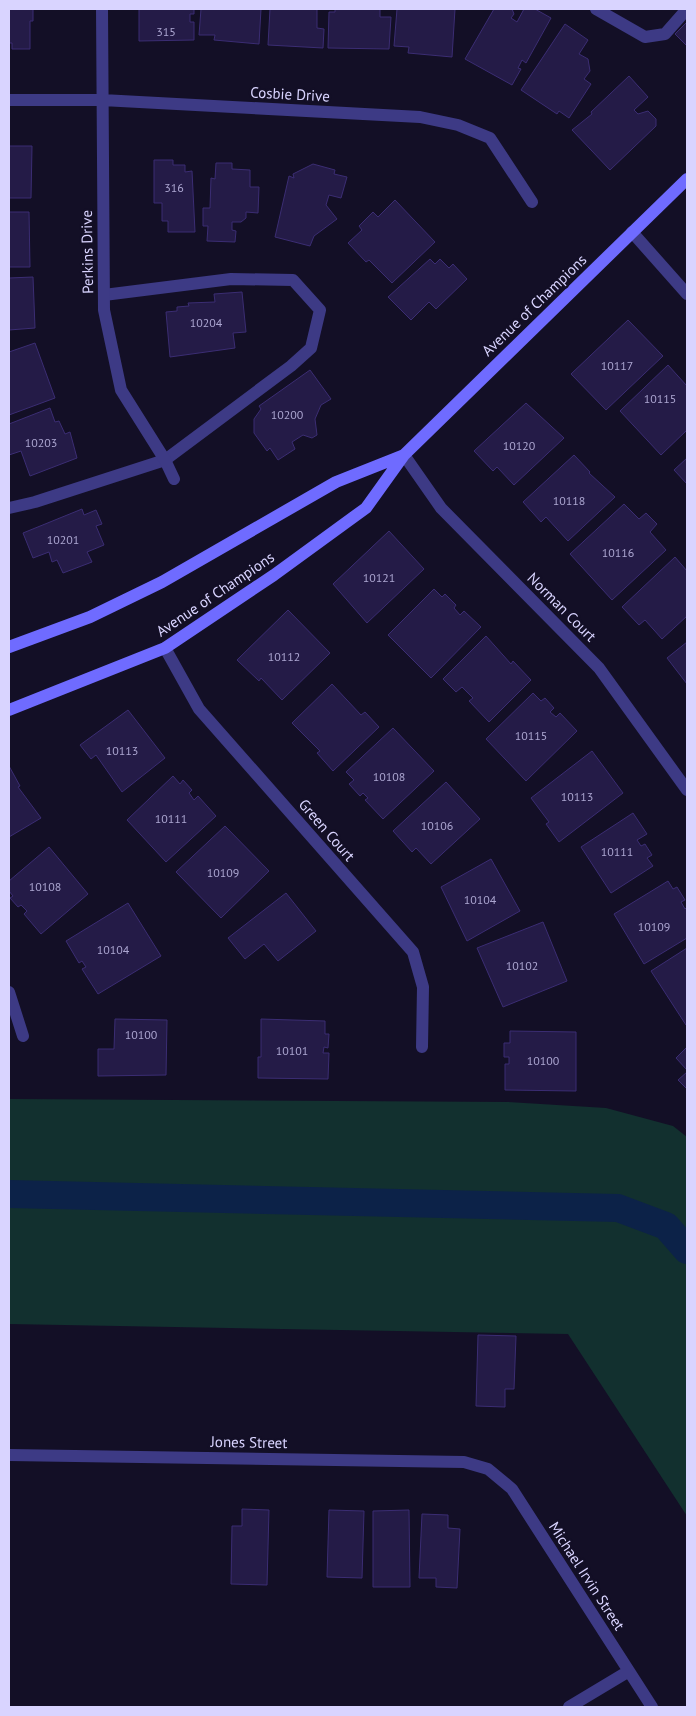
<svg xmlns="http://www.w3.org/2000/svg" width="696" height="1716" viewBox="0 0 696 1716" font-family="'PT Sans',sans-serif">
  <rect width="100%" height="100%" fill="#130f26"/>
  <path fill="#12302f" d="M9,1099L508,1102L606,1108L673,1126L687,1137V1516L568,1334L9,1324Z"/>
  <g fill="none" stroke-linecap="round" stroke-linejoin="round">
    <path stroke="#0c2248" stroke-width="28" d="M9,1194L618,1208L666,1226L687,1250"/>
  </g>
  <path fill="#241b47" stroke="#3b2d73" d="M9,9H33V21H30V49H12V43H9Z
    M139,9H194V14H190V22H194V40L139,41Z
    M201,9H261L259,44L214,40L215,35H199Z
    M270,9H317V28L324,29L323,48L268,45Z
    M335,9H380V17H391L389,49L328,48L329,12H335Z
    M397,9H455L452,57L408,53L409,47L394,46Z
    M494,9H512L514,14L511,18L517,22L524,9H535L551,18L526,63L522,60L518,68L521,69L512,85L465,59Z
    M687,22V46L675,34Z
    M565,24L588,40L579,54L588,59L590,71L584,79L591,84L569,118L559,111L557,114L521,90Z
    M629,76L648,97L634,110L638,114L648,111L656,119V126L610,170L572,130L592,114L591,112Z
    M9,146H32L31,198H9Z
    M154,160H173V165H185V172L192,171L195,232H168V221H162V203H154Z
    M216,163H232V169L250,170V187H259L258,213L246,212V218L241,222H232V230L236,231L235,242L207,241L208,226H203V208H210L211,178L215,179Z
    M313,164L335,170L334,174L347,177L341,198L329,195L326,205L337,219L314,236L310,246L275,237L289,176L294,178L293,174Z
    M395,200L435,242L392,283L369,260L366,262L348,243L362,230L359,226L373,212L378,217Z
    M9,212H29L30,267H9Z
    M430,259L435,264L440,259L449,268L453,264L467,279L436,309L429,302L411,320L388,297Z
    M33,277L35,328L9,330V278Z
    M242,292L246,332L233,333L235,348L170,357L166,312L177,311V307L189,306L188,303L215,302L214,294Z
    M628,320L663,356L606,410L571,374Z
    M35,343L55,398L9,415V352Z
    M668,365L687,386V430L661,455L620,411Z
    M310,370L331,399L321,405L315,419L317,435L312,438L303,435L292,442L295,449L278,460L270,448L267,451L254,433V419L261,409L259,406Z
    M526,403L564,438L514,485L497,467L493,471L474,451Z
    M50,408L55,422L59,421L65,434L70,432L77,458L30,476L21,451L9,455V424Z
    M574,455L590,472L589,473L615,497L568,541L546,517L541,522L523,502Z
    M687,458V484L674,470Z
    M624,504L639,519L646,513L657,524L650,532L666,550L612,600L570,554Z
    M82,509L84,515L96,510L102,524L96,526L104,545L87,552L92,562L63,573L57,560L52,562L49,552L33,558L23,533Z
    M389,531L424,569L367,623L333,584Z
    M675,557L687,571V616L662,639L645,620L639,625L622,607Z
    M434,589L442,597L445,594L456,605L454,608L460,615L464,611L481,627L431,678L388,635Z
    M288,610L330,653L282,700L261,678L259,681L237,660Z
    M486,636L511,664L513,661L531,680L489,722L469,701L473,698L462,687L456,692L443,679Z
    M687,642V684L667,658Z
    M332,684L361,715L365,712L379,727L333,771L317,753L320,751L292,723Z
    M533,693L541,701L545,698L554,708L550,712L556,717L560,713L577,731L526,781L486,739Z
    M128,710L165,758L122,792L96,755L91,759L80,745Z
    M393,728L434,771L383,819L365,800L368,798L363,793L360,796L349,784L354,780L346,772Z
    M592,751L623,793L559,842L546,824L549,822L531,798Z
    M9,766L20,786L18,787L41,818L9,837Z
    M173,776L180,784L183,780L192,790L189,793L194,800L198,796L216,816L166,862L127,820Z
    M446,782L480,819L431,864L416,848L412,852L393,831Z
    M633,813L647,834L637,840L641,846L645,844L652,855L647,858L653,866L611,893L581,847Z
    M225,826L269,871L221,918L176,872Z
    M49,847L88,894L41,934L24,914L27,911L21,905L18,907L10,898L13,896L9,891V881Z
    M491,859L520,911L467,941L441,887Z
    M668,881L673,889L677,887L685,900L681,902L685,909L687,907V938L644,964L614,914Z
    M286,893L316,931L278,961L264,944L245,959L228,938Z
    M128,903L161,956L98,994L82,969L86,967L82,961L79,963L66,941Z
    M543,922L567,981L503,1007L477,948Z
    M687,948V1024L686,1025L651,971Z
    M115,1019L167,1020L166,1075L98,1076V1049H114Z
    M261,1019L325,1021V1034H329L328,1048L324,1047L323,1053H329L328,1079L258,1078V1057H261Z
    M510,1031L576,1032V1091L505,1090V1064H509V1057H504V1043H510Z
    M687,1047V1070L676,1058Z
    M687,1072V1089L678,1080Z
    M478,1335L516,1336L514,1389H505V1407L476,1406Z
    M242,1509L269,1510L267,1585L231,1584L232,1526H242Z
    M329,1510L364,1511L362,1578L327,1577Z
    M409,1510L410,1587H373V1511Z
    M422,1514L448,1515V1528L460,1529L457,1588L436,1587V1578H419Z"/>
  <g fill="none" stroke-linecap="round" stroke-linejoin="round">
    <path stroke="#3d3a85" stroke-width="12" d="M596,9L645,37L665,34L687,9
      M9,508L35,502L165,460L291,366L311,348L320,310L293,280L231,279L104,295"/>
    <path stroke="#3d3a85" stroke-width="12" d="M102,9L104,310L121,390L165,460L174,479
      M9,100H102L420,117L458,125L490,138L532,202
      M632,232L687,294
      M404,455L441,508L599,668L687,790
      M165,648L199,709L413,952L423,987L422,1047
      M9,992L23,1036
      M9,1455L464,1462L488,1469L512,1489L652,1707
      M569,1707L629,1671"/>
    <path stroke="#6f6bff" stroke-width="12" d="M9,647L90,617L162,582L336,482L404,455
      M9,710L165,648L274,575L366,508L404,455L687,179"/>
  </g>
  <g text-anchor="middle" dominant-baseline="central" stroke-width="4.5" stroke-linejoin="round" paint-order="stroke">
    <g font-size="12" fill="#aca6d1">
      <text x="166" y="31">315</text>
      <text x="174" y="187">316</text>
      <text x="206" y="322">10204</text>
      <text x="617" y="365">10117</text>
      <text x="660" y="398">10115</text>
      <text x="287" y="414">10200</text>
      <text x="41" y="442">10203</text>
      <text x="519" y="445">10120</text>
      <text x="569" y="500">10118</text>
      <text x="63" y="539">10201</text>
      <text x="618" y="552">10116</text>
      <text x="379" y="577">10121</text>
      <text x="284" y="656">10112</text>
      <text x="531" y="735">10115</text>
      <text x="122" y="750">10113</text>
      <text x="389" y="776">10108</text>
      <text x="577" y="796">10113</text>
      <text x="171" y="818">10111</text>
      <text x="437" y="825">10106</text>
      <text x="617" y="851">10111</text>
      <text x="223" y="872">10109</text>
      <text x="45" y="886">10108</text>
      <text x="480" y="899">10104</text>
      <text x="654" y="926">10109</text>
      <text x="113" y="949">10104</text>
      <text x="522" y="965">10102</text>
      <text x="141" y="1034">10100</text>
      <text x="292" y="1050">10101</text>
      <text x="543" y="1060">10100</text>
    </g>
    <g font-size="15" fill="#d9d4ff" stroke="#130f26">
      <text transform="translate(290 94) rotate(3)">Cosbie Drive</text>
      <text transform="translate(87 252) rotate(-91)">Perkins Drive</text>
      <text transform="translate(534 305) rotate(-44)">Avenue of Champions</text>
      <text transform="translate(215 594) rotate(-34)">Avenue of Champions</text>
      <text transform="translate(562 607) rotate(45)">Norman Court</text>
      <text transform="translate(327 830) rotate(49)">Green Court</text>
      <text transform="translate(249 1442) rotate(1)">Jones Street</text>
      <text transform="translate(587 1576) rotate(57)">Michael Irvin Street</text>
    </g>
  </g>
  <rect width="696" height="1716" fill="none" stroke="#d9d4ff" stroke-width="20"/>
</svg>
